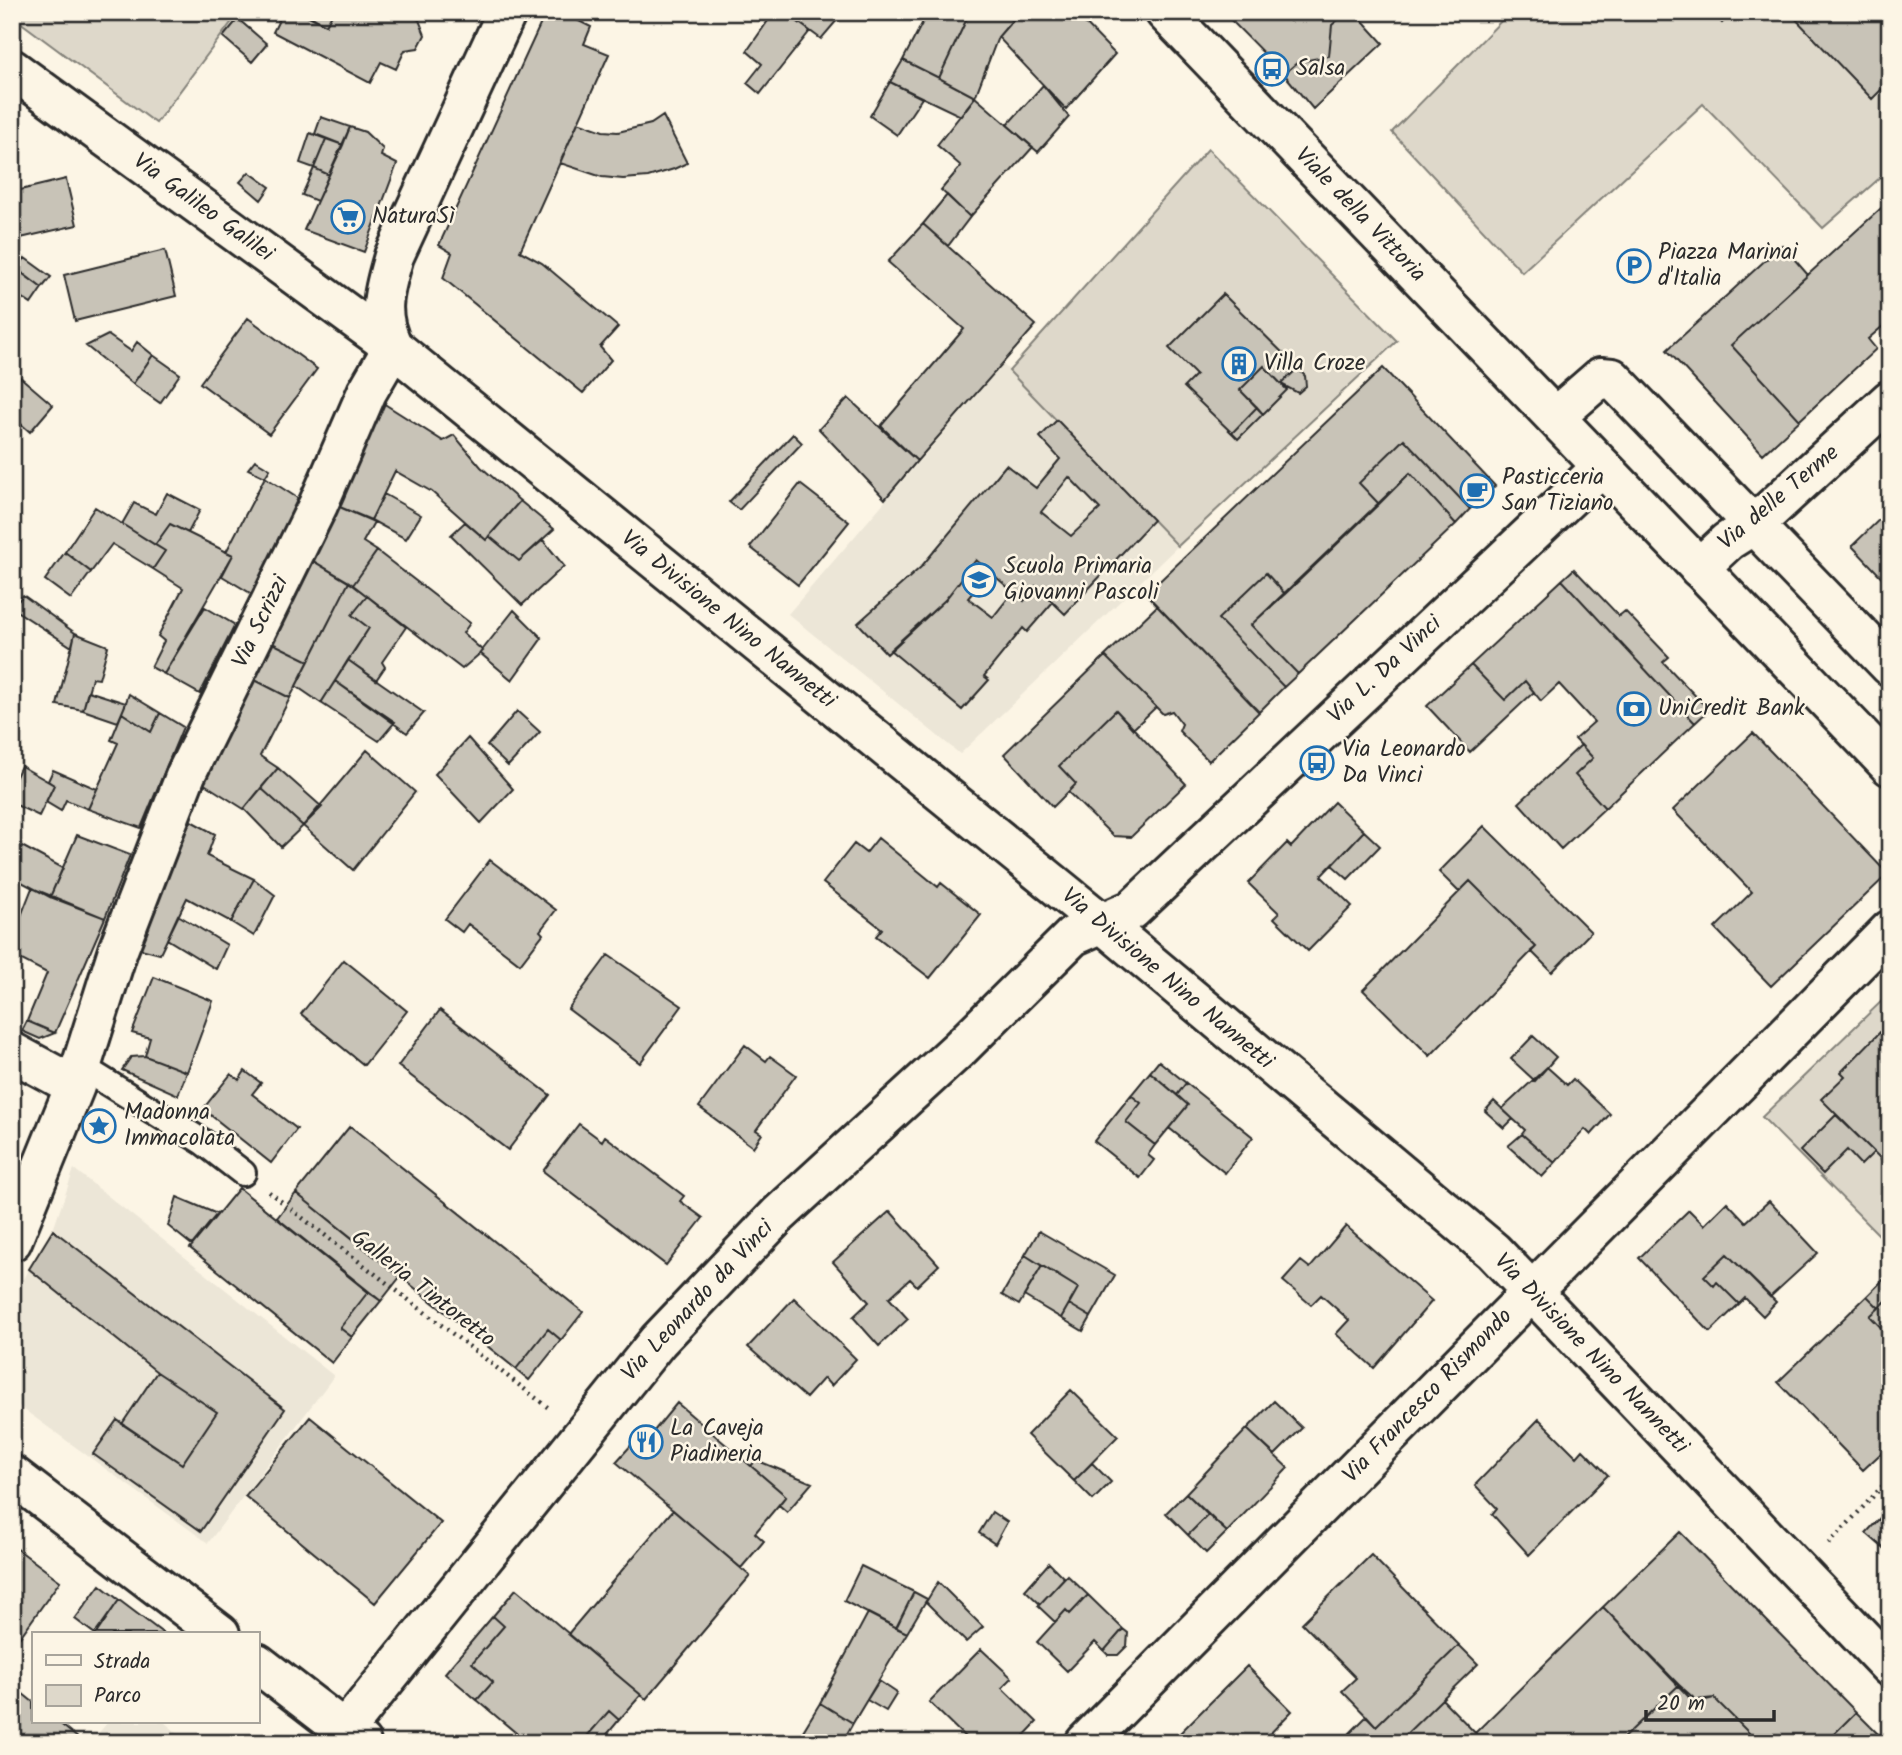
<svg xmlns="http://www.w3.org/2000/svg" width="1902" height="1755" viewBox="0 0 1902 1755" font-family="Kalam,sans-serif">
  <rect width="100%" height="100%" fill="#fcf5e5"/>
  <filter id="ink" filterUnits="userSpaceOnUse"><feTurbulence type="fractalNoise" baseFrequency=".0143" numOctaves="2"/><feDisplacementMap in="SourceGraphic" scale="14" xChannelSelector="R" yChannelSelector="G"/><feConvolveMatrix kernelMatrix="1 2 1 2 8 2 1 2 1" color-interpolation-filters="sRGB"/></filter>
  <g filter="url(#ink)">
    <path fill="#ece6d7" d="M1003,364L1178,546L960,754L788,614Z
      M74,1169L334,1376L208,1543L12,1401V1306L29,1269L53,1230Z
      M108,1722H164L189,1743H90Z"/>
    <path fill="#ded8ca" stroke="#84827a" stroke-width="2" d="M12,12H239L156,123L12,16Z
      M1510,12H1890V169L1823,228L1703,104L1522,272L1392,132Z
      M1208,149L1397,341L1178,546L1009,371Z
      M1890,993V1246L1762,1117Z"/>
    <path fill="#c8c3b7" stroke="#2b2b2b" stroke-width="2" fill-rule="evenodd" d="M283,12H301L326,25L333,12H403L419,20L425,35L418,48L405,50L396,69L381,62L370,83L273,32Z
      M310,12H333L326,25L309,15Z
      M546,12H561L591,27L584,44L609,54L520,251L542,263L618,327L600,347L611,360L583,393L443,278L452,253L439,245Z
      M774,12H785L810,31L760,94L747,83L762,64L747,51Z
      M785,12H806L798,22Z
      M806,12H844L821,39L798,22Z
      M928,12H970L939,78L903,60Z
      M970,12L1019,13L998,37L975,97L939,78Z
      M1074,12L1115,54L1066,109L998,37L1019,12Z
      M1223,12H1280L1290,21L1300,12L1345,14L1332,25L1329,56L1298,62L1284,74Z
      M1347,12H1355L1383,43L1313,109L1284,74L1298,62L1329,56L1332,25Z
      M1712,12H1732L1722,23Z
      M1789,12H1884L1890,19V81L1872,99Z
      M238,19L267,44L252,62L223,37Z
      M903,60L939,78L975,97L961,116L890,82Z
      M890,82L922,98L897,135L870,116Z
      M1043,85L1069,117L1038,152L1007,125Z
      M975,97L1033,147L970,217L941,190L961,166L937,145Z
      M663,116L687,163L674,169L648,177L623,179L602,177L560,163L578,122L603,131L618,132L651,124Z
      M321,117L350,127L343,145L315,134Z
      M350,127L365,132L383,149L381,156L397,164L364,252L304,230Z
      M310,133L326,139L314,168L300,163Z
      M326,139L343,145L329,175L314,168Z
      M314,168L329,175L317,201L302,195Z
      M249,172L270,187L261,200L240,182Z
      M66,179L77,225L12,240V192Z
      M947,195L970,217L948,246L923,224Z
      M1890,200V320L1868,339L1876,349L1800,420L1731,345Z
      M923,224L1036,325L917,461L881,426L964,329L888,262Z
      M1782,245L1808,275L1731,345L1800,420L1763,454L1667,350Z
      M165,250L176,296L75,321L64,275Z
      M25,258L51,277L42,288L17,269Z
      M12,266L42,288L31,304L12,291Z
      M1223,294L1298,368L1281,384L1264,366L1240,390L1257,407L1232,433L1184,387L1196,375L1169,348Z
      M248,318L317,369L269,434L200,383Z
      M108,335L131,351L137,342L153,355L133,384L86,346Z
      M153,355L180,374L160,403L133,384Z
      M1264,366L1287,390L1263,414L1240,390Z
      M1298,368L1305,376L1306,386L1298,393L1281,384Z
      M1383,368L1495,486L1470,509L1404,439L1359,483L1379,504L1285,594L1266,573L1218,619L1284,687L1259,712L1146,594Z
      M12,370L53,405L30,432L12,416Z
      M848,398L917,461L885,499L819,429Z
      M383,403L443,441L454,435L481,467L520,501L486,540L432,492L395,471L371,520L335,505Z
      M1257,407L1263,414L1238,439L1232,433Z
      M12,416L22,425L12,437Z
      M1057,420L1153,520L1065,614L1036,586L1024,601L976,560L945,600L887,654L858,623L921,567L1006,465L1036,488L1060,459L1040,437ZM1069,477L1100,509L1071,536L1041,512Z
      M793,434L802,443L739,510L729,502Z
      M1404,439L1470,509L1456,524L1410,473L1379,504L1359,483Z
      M255,460L270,469L265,477L248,469Z
      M1410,473L1456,524L1298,674L1251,625Z
      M265,477L302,501L252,594L222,576L233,555L226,552Z
      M800,484L849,522L798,585L750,547Z
      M167,493L200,510L188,533L170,524L155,545L122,524L134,503L156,514Z
      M384,494L421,515L406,539L371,520Z
      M520,501L554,529L519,561L489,536Z
      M335,505L374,522L363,542L377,551L353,585L310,559Z
      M95,507L165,551L153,569L112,544L91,572L65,552Z
      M1890,509V586L1852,546Z
      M465,522L486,540L489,536L519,561L543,540L564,566L522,605L451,535Z
      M170,524L233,555L164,674L151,667L164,641L158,636L183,588L153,569L165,551L155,545Z
      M377,551L470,623L463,633L483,651L462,669L353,585Z
      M65,552L91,572L71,599L45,580Z
      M310,559L349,582L309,661L268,641Z
      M976,560L990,572L968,598L993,617L1013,592L1024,601L1036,586L1053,602L1027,632L1023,628L984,676L989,680L962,710L890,650L945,600Z
      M1574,569L1619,616L1625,611L1669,657L1663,662L1709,710L1695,723L1562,580Z
      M1266,573L1285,594L1251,625L1298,674L1284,687L1218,619Z
      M1562,580L1695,723L1605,808L1575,775L1593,758L1575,739L1594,722L1559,684L1541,701L1525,681L1505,700L1471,665Z
      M349,582L367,596L352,615L369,628L321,703L296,686Z
      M23,595L75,633L72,647L12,608Z
      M367,596L406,627L382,662L385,667L376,680L348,660L369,628L352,615Z
      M1157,606L1259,712L1209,761L1179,731L1182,724L1172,711L1163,714L1105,656Z
      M205,607L235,625L200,694L164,674Z
      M514,610L542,638L512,680L480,653Z
      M75,633L108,646L99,679L92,678L83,710L57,705Z
      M268,641L309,661L290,698L249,677Z
      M1105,656L1156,707L1133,729L1116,710L1059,766L1076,784L1053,807L1004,754Z
      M348,660L424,713L407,733L335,681Z
      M1471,665L1505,700L1525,681L1534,692L1470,752L1427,706Z
      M249,677L290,698L260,756L278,768L244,809L198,780Z
      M335,681L395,722L379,741L321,703Z
      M88,691L126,703L118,722L83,710Z
      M129,694L160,713L151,732L122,713Z
      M1116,710L1186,784L1131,837L1113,836L1068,792L1076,784L1059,766Z
      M517,711L540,732L508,766L487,746Z
      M122,713L151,732L160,713L183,727L141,828L88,809L118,743L111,740Z
      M1753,733L1888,874L1771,986L1715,928L1752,892L1673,810Z
      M468,738L513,789L481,823L435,774Z
      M1581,745L1593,758L1575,775L1605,808L1561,849L1519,803Z
      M367,750L415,792L353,870L303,826Z
      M21,766L54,785L39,816L12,803V785Z
      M278,768L322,807L303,826L261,788Z
      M53,770L97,789L88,809L66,800L61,811L46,802L54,785L48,781Z
      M261,788L303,826L281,847L244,809Z
      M1334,802L1364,831L1321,876L1352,906L1308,951L1274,918L1279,913L1248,883L1287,843L1291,847Z
      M191,821L215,834L207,856L254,879L231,922L187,898L160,954L133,947L147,908Z
      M1484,826L1591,932L1552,972L1531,951L1536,947L1470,881L1459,892L1439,872Z
      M1364,831L1380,846L1348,879L1332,865Z
      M77,835L130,855L105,918L50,897Z
      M878,838L938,887L941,883L981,915L930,978L876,936L882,929L823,883L854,844L866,853Z
      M16,843L63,868L50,897L12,877V850Z
      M490,860L556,910L540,931L543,934L520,964L468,924L462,932L445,919Z
      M254,879L275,895L254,936L231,922Z
      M1470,881L1536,947L1430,1056L1363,990Z
      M32,888L105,918L55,1033L27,1021L47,973L12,955V939Z
      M178,915L227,945L216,969L167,939Z
      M608,955L682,1006L640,1063L568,1009Z
      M344,960L407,1011L364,1065L301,1014Z
      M154,977L213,1001L187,1072L145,1056L150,1038L132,1033Z
      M440,1010L550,1095L508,1150L398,1066Z
      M27,1021L55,1033L40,1039L22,1031Z
      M1889,1023L1890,1024V1168L1821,1099L1845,1076L1841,1072Z
      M1533,1036L1556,1057L1535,1081L1511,1059Z
      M745,1045L766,1061L770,1056L796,1075L756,1130L762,1134L753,1147L699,1107Z
      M145,1056L187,1072L178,1095L122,1070L131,1057Z
      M1159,1061L1186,1083L1177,1095L1150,1072Z
      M1547,1067L1567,1085L1573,1079L1610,1114L1591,1135L1585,1129L1555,1163L1522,1134L1525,1130L1502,1109Z
      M245,1071L261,1083L252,1094L297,1129L271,1163L203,1109L231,1074L239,1080Z
      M1150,1072L1188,1105L1155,1145L1126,1122L1141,1103L1131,1095Z
      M1186,1083L1253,1137L1225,1173L1169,1128L1188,1105L1177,1095Z
      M1131,1095L1141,1103L1126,1122L1155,1145L1148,1155L1154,1160L1140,1178L1094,1141Z
      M1494,1101L1513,1119L1504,1128L1485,1111Z
      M1836,1115L1874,1152L1861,1165L1847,1150L1823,1174L1800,1151Z
      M579,1124L602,1141L605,1136L684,1196L680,1201L703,1218L666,1265L543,1171Z
      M350,1126L583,1312L561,1340L548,1329L516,1369L296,1193Z
      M1522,1134L1555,1163L1542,1177L1508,1146Z
      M239,1188L368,1292L340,1328L352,1337L332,1363L190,1248Z
      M296,1193L400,1277L381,1301L277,1218Z
      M177,1197L217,1214L192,1245L168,1226Z
      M1769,1201L1818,1253L1770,1297L1727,1254L1704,1276L1714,1286L1717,1282L1739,1304L1710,1332L1639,1258L1689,1210L1704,1225L1727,1202L1746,1222Z
      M890,1211L939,1265L917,1286L910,1279L889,1298L908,1319L879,1346L853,1317L869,1302L833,1262Z
      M1346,1226L1432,1301L1374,1368L1336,1334L1349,1320L1321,1295L1311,1305L1283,1281L1301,1261L1310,1268Z
      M53,1230L285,1409L201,1531L93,1454L117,1420L182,1464L217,1412L157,1372L29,1269Z
      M1039,1231L1115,1275L1091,1317L1069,1304L1078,1288L1025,1255Z
      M1727,1254L1776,1302L1763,1316L1745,1298L1739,1304L1717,1282L1714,1286L1704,1276Z
      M1025,1255L1042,1266L1019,1305L1002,1295Z
      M1042,1266L1078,1288L1061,1318L1024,1296Z
      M1890,1273V1297L1879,1308L1867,1296Z
      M368,1292L381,1301L352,1337L340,1328Z
      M1867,1296L1879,1308L1870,1316L1890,1337V1445L1863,1470L1778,1382Z
      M1890,1297V1337L1870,1316Z
      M794,1298L856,1359L831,1386L824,1378L806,1398L748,1347Z
      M1069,1304L1091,1317L1083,1331L1061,1318Z
      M548,1329L561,1340L529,1380L516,1369Z
      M157,1372L217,1412L182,1464L122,1424Z
      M1071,1390L1118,1436L1074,1481L1027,1435Z
      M1274,1401L1302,1428L1275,1455L1247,1429Z
      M677,1403L786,1496L755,1533L764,1541L741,1568L616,1462L633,1443L640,1448Z
      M310,1417L441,1523L375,1603L245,1496Z
      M1539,1419L1577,1457L1583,1450L1608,1475L1529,1555L1492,1514L1497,1508L1475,1485Z
      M1247,1429L1288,1468L1227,1532L1186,1493Z
      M756,1460L812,1483L787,1512L779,1505L786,1496L751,1466Z
      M1092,1463L1111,1482L1093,1500L1074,1481Z
      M1186,1493L1208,1515L1188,1535L1166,1513Z
      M1890,1506V1529L1879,1519Z
      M673,1510L750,1576L646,1699L568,1634Z
      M992,1512L1007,1522L995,1544L979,1533Z
      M1208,1515L1227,1532L1206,1553L1188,1535Z
      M1879,1519L1890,1529V1554L1866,1533Z
      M1680,1532L1856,1712L1825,1743H1759L1714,1698L1702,1701L1689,1697L1603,1607Z
      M12,1545L60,1581L20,1637L12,1631Z
      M1371,1555L1459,1645L1376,1726L1342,1691L1356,1678L1302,1623Z
      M1049,1563L1064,1578L1040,1604L1025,1590Z
      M861,1566L914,1592L896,1628L844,1601Z
      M1067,1575L1088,1595L1070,1614L1066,1610L1055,1622L1038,1606Z
      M938,1582L983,1627L966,1642L926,1602Z
      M100,1585L119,1600L95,1634L75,1619Z
      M516,1589L641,1695L619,1720L609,1711L581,1743H563L555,1736L550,1743H528L477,1700L493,1682L472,1663L504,1626L493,1616Z
      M914,1592L927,1599L907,1633L896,1628Z
      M1088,1595L1123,1629L1104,1651L1095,1642L1067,1671L1037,1642L1066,1610L1070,1614Z
      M119,1600L164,1634H96Z
      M1603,1607L1679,1685L1618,1743H1485L1475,1733Z
      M868,1613L907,1633L853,1723L820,1703Z
      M493,1616L504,1626L472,1663L493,1682L477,1700L445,1673Z
      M1123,1629L1128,1633L1127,1646L1118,1655H1108L1104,1651Z
      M1459,1645L1478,1664L1397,1743L1341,1742L1367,1716L1376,1726Z
      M981,1649L1012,1678L1002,1688L1037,1722L1017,1743H971L929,1702Z
      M1247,1666L1292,1711L1261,1743H1186L1178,1735Z
      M879,1681L897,1693L886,1711L867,1700Z
      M12,1685L33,1702V1722H58L84,1743H12Z
      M1679,1685L1696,1700L1714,1698L1759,1743H1618Z
      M1442,1699L1485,1743H1397Z
      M820,1703L853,1723L842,1743H811L800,1736Z
      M609,1711L619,1720L600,1743H581Z
      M1856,1712L1887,1743H1825Z
      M1269,1734L1278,1743H1261Z"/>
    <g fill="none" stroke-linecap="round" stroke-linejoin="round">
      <defs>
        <path id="service" d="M82,1067L203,1142L243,1173"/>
        <path id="minor" d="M12,69L393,347L1103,924L1493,1251L1890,1667
          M393,347C376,313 384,291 394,256L507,12
          M1555,417L1601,377L1612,378L1890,666
          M1699,568L1728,541L1755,524L1890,400
          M12,1052L75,1086
          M12,1241L75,1086L118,950L186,774L318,505L367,392L393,347
          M345,1730L658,1341L778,1215L960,1048L1073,936L1132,910L1602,467
          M1085,1743L1890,930"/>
        <path id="tertiary" d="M1165,12L1890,766"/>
        <path id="secondary" d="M12,1475L220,1634
          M257,1663L361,1743"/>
      </defs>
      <use href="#service" stroke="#2b2b2b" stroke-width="30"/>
      <use href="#minor" stroke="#2b2b2b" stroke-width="44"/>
      <use href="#tertiary" stroke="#2b2b2b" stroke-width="44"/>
      <use href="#secondary" stroke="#2b2b2b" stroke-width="44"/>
      <path stroke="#2b2b2b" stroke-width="4.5" stroke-dasharray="2 5" stroke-linecap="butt" d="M269,1192L550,1409
        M1829,1544L1890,1478"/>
      <use href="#service" stroke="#fcf5e5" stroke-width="24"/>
      <use href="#minor" stroke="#fcf5e5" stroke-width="38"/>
      <use href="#tertiary" stroke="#fcf5e5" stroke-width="38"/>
      <use href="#secondary" stroke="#fcf5e5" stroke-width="38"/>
    </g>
  </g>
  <defs>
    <symbol id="bus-ring" viewBox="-11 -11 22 22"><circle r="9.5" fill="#fcf5e5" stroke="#1f6fb2" stroke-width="1.5"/><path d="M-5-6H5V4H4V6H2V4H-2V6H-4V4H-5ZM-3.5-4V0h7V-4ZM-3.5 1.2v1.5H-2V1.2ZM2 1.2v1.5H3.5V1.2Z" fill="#1f6fb2"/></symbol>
    <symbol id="supermarket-ring" viewBox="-11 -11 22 22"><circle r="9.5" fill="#fcf5e5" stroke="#1f6fb2" stroke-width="1.5"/><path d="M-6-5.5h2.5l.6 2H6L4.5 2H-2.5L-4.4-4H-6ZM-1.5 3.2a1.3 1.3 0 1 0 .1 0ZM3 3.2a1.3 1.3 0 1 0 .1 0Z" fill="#1f6fb2"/></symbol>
    <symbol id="parking-ring" viewBox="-11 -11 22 22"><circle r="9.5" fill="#fcf5e5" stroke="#1f6fb2" stroke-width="1.5"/><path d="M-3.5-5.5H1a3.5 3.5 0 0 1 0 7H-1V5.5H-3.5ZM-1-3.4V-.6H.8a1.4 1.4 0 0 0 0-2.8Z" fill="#1f6fb2"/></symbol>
    <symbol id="building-ring" viewBox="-11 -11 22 22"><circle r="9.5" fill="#fcf5e5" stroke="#1f6fb2" stroke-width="1.5"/><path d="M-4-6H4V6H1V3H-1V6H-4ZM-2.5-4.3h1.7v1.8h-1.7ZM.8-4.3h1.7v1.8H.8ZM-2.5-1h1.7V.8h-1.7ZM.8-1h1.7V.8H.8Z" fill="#1f6fb2"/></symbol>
    <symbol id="cafe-ring" viewBox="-11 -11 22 22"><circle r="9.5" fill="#fcf5e5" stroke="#1f6fb2" stroke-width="1.5"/><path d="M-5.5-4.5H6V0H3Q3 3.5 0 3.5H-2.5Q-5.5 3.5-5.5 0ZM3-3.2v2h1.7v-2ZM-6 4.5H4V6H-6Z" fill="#1f6fb2"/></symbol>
    <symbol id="school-ring" viewBox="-11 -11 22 22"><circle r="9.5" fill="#fcf5e5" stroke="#1f6fb2" stroke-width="1.5"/><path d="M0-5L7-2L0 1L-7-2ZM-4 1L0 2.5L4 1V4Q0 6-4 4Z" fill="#1f6fb2"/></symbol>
    <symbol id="bank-ring" viewBox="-11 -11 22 22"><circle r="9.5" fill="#fcf5e5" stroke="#1f6fb2" stroke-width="1.5"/><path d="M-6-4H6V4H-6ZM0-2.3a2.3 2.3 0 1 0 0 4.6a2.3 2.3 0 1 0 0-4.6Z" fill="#1f6fb2"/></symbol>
    <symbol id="sight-ring" viewBox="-11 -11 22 22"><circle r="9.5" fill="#fcf5e5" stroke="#1f6fb2" stroke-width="1.5"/><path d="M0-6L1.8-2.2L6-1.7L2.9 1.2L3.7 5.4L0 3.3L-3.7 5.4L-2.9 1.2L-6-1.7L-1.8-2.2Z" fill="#1f6fb2"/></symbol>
    <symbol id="restaurant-ring" viewBox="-11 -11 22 22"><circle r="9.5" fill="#fcf5e5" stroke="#1f6fb2" stroke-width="1.5"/><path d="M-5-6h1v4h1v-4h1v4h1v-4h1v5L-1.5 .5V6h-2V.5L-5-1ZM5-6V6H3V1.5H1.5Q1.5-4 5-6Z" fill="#1f6fb2"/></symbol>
  </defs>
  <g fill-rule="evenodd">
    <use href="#bus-ring" x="1253" y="50" width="38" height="38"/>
    <use href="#supermarket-ring" x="329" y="198" width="38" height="38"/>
    <use href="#parking-ring" x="1615" y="247" width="38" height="38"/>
    <use href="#building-ring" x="1220" y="345" width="38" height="38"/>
    <use href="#cafe-ring" x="1458" y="472" width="38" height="38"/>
    <use href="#school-ring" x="960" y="561" width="38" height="38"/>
    <use href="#bank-ring" x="1615" y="690" width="38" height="38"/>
    <use href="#bus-ring" x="1298" y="744" width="38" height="38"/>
    <use href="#sight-ring" x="80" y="1107" width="38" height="38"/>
    <use href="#restaurant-ring" x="627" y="1423" width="38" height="38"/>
  </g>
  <g text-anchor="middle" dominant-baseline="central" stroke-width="5" stroke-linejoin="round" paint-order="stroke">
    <g font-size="23" fill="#2b2b2b" stroke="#fcf5e5" text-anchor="start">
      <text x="1296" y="69">Salsa</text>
      <text x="372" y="217">NaturaSì</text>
      <text x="1658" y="253">Piazza Marinai<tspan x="1658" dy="26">d'Italia</tspan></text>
      <text x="1264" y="364">Villa Croze</text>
      <text x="1502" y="478">Pasticceria<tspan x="1502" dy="26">San Tiziano</tspan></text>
      <text x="1004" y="567">Scuola Primaria<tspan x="1004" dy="26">Giovanni Pascoli</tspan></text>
      <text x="1658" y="709">UniCredit Bank</text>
      <text x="1342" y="750">Via Leonardo<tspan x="1342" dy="26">Da Vinci</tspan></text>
      <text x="124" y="1113">Madonna<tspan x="124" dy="26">Immacolata</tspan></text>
      <text x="670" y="1429">La Caveja<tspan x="670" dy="26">Piadineria</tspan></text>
    </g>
    <g font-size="23" fill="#2b2b2b" stroke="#fcf5e5">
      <text transform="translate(203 208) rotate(36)">Via Galileo Galilei</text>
      <text transform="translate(1360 215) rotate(46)">Viale della Vittoria</text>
      <text transform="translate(1779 498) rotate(-40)">Via delle Terme</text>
      <text transform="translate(728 620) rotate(39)">Via Divisione Nino Nannetti</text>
      <text transform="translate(261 622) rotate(-64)">Via Scrizzi</text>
      <text transform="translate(1385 670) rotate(-43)">Via L. Da Vinci</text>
      <text transform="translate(1167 979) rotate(40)">Via Divisione Nino Nannetti</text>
      <text transform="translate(423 1289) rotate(38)">Galleria Tintoretto</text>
      <text transform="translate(698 1301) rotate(-47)">Via Leonardo da Vinci</text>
      <text transform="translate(1591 1354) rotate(46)">Via Divisione Nino Nannetti</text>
      <text transform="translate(1428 1396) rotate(-46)">Via Francesco Rismondo</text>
    </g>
  </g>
  <rect width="1902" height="1755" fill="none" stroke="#fcf5e5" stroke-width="42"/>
  <rect x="21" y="21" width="1860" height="1713" fill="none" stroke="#2b2b2b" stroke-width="2.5" filter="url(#ink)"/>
  <rect x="32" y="1632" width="228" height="91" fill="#fcf5e5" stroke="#a8a49b" stroke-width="2"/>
  <rect x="46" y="1655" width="35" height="10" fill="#fcf5e5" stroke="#a8a49b" stroke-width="2"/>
  <text x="94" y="1668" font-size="21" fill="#2b2b2b">Strada</text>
  <rect x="46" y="1685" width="35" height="21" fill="#ded8ca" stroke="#a8a49b" stroke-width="2"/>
  <text x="94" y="1702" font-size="21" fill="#2b2b2b">Parco</text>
  <path d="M1646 1710v10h128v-10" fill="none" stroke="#2b2b2b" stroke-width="3.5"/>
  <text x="1657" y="1710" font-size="21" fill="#2b2b2b" stroke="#fcf5e5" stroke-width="5" paint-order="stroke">20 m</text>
</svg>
